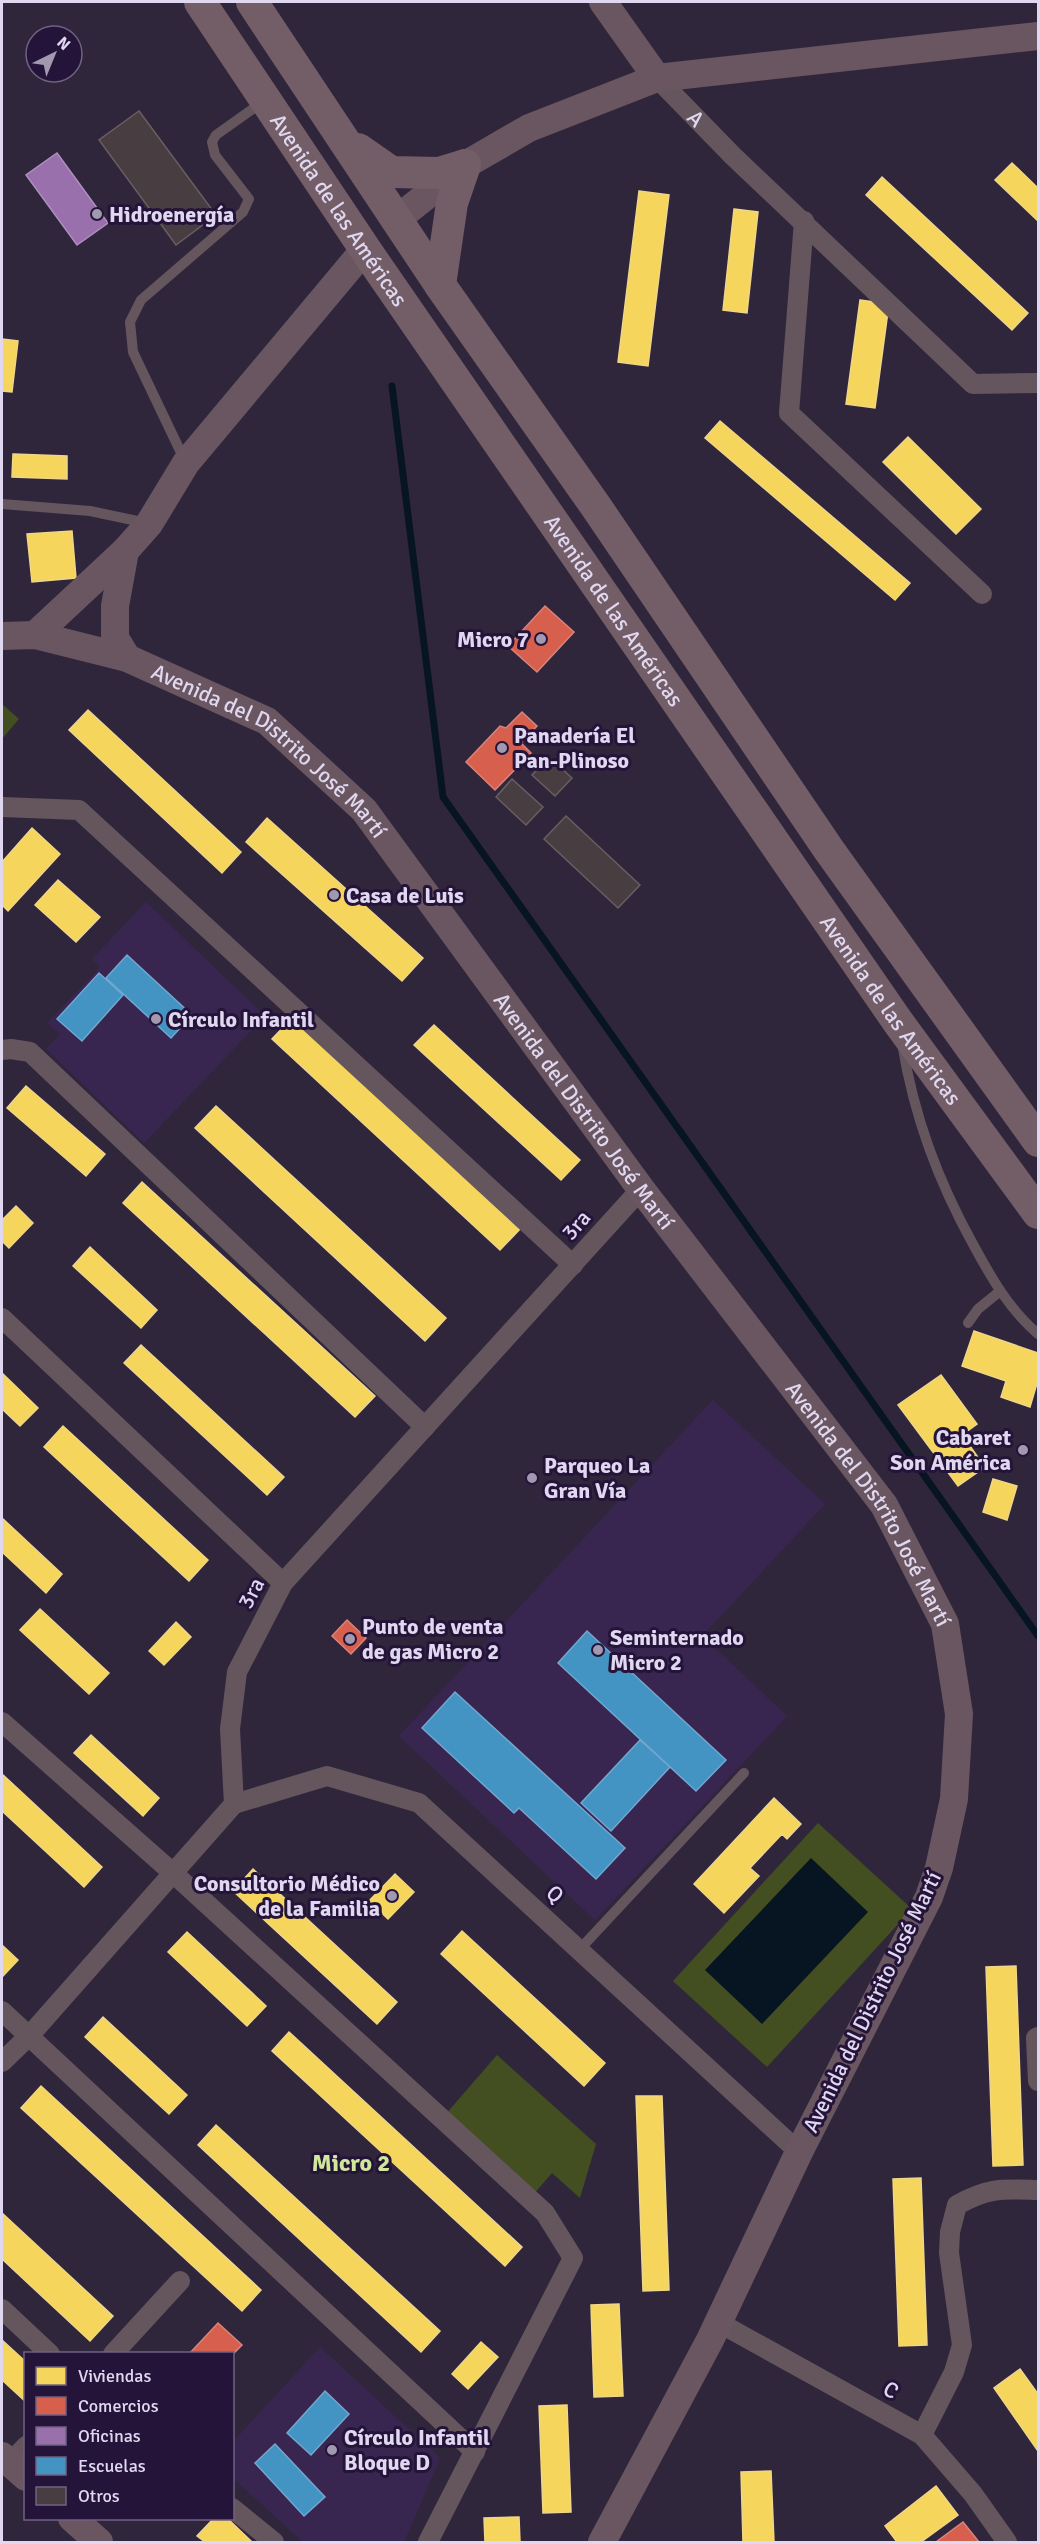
<svg xmlns="http://www.w3.org/2000/svg" width="1040" height="2544" viewBox="0 0 1040 2544" font-family="Signika,sans-serif">
  <rect width="100%" height="100%" fill="#30263c"/>
  <path fill="#392650" d="M146,902L265,1016L144,1143L46,1049L60,1034L47,1023L100,967L92,959Z
    M713,1400L825,1504L702,1636L787,1716L595,1920L399,1736Z
    M320,2347L440,2458L404,2542H303L233,2478L232,2443Z"/>
  <path fill="#434f20" d="M2,704L19,719L2,739Z
    M818,1823L912,1909L767,2067L673,1981Z
    M497,2055L596,2144L580,2198L552,2173L532,2196L445,2115Z"/>
  <path fill="#071523" d="M811,1858L868,1912L762,2024L705,1970Z"/>
  <path fill="#f6d55c" stroke="#efd688" stroke-width="1.5" d="M1012,163L1038,188V221L995,180Z
    M882,177L1028,313L1012,330L866,195Z
    M639,191L669,195L648,366L618,362Z
    M734,209L758,212L747,313L723,310Z
    M860,300L889,304L875,408L846,404Z
    M2,339L18,341L12,392L2,391Z
    M720,421L910,583L895,600L705,438Z
    M908,437L981,509L956,534L883,462Z
    M13,454L67,456V479L12,477Z
    M72,531L76,578L32,582L27,534Z
    M88,710L241,852L222,873L69,730Z
    M267,818L423,958L402,981L246,842Z
    M32,828L60,854L8,911L2,905V862Z
    M58,880L100,917L76,942L35,905Z
    M292,1018L520,1229L500,1250L272,1039Z
    M434,1025L580,1160L561,1180L414,1045Z
    M26,1086L105,1154L86,1176L7,1108Z
    M216,1106L446,1318L425,1341L195,1128Z
    M142,1182L375,1396L355,1417L123,1203Z
    M16,1206L33,1223L9,1248L2,1241V1220Z
    M90,1247L157,1310L141,1328L73,1266Z
    M974,1331L1038,1353V1380L1030,1407L1001,1397L1006,1381L962,1366Z
    M141,1345L284,1477L267,1495L124,1363Z
    M2,1373L38,1408L20,1426L2,1409Z
    M941,1375L977,1424L962,1435L985,1467L958,1486L898,1405Z
    M63,1426L208,1560L189,1581L44,1447Z
    M993,1479L1017,1486L1007,1520L983,1512Z
    M2,1518L62,1574L46,1593L2,1552Z
    M40,1609L109,1673L89,1694L20,1630Z
    M176,1622L191,1637L164,1665L149,1651Z
    M91,1735L159,1798L143,1816L74,1753Z
    M2,1774L102,1867L84,1887L2,1811Z
    M774,1798L801,1824L787,1839L782,1834L750,1868L759,1876L724,1913L694,1884Z
    M253,1869L397,2002L377,2024L233,1891Z
    M395,1874L414,1892L388,1919L369,1901Z
    M462,1931L605,2063L584,2086L441,1954Z
    M187,1932L266,2006L247,2026L168,1952Z
    M2,1945L18,1960L2,1977Z
    M1016,1966L1023,2165L993,2166L986,1967Z
    M103,2017L187,2095L169,2114L85,2037Z
    M289,2032L522,2247L505,2266L272,2051Z
    M41,2086L261,2290L242,2311L21,2108Z
    M636,2096H662L669,2290L643,2291Z
    M216,2125L440,2331L421,2352L198,2145Z
    M921,2178L927,2345L899,2346L893,2179Z
    M2,2213L113,2316L90,2341L2,2259Z
    M619,2304L623,2396L594,2397L591,2305Z
    M2,2340L26,2362V2402L2,2380Z
    M481,2342L498,2357L468,2389L452,2374Z
    M1020,2369L1038,2394V2451L994,2388Z
    M567,2405L571,2512L543,2513L539,2406Z
    M771,2471L774,2542H743L741,2472Z
    M936,2486L958,2515L921,2542H897L885,2526Z
    M519,2517L520,2542H485L484,2518Z
    M214,2518H227L252,2542H205L197,2536Z"/>
  <path fill="#d6604d" stroke="#d9847e" stroke-width="1.5" d="M545,606L574,632L537,672L508,646Z
    M522,712L537,726L521,743L531,753L495,790L466,762L500,726L506,728Z
    M347,1620L366,1638L351,1654L332,1636Z
    M218,2323L242,2345L232,2355L189,2354Z
    M963,2522L979,2542H936Z"/>
  <path fill="#9970ab" stroke="#ae8fc0" stroke-width="1.5" d="M57,153L108,223L77,245L26,175Z"/>
  <path fill="#4393c3" stroke="#72a7d0" stroke-width="1.5" d="M127,955L192,1015L171,1038L106,978Z
    M99,973L123,995L82,1041L57,1019Z
    M587,1631L726,1760L696,1791L558,1663Z
    M455,1692L625,1848L596,1879L519,1808L514,1813L422,1728Z
    M640,1740L670,1767L611,1831L581,1803Z
    M325,2391L349,2414L311,2455L287,2433Z
    M275,2444L325,2497L304,2516L255,2463Z"/>
  <g fill="none" stroke-linecap="round" stroke-linejoin="round">
    <path stroke="#071523" stroke-width="7" d="M392,386L443,797L1038,1636"/>
  </g>
  <path fill="#483d40" stroke="#6a5e61" stroke-width="1.5" d="M139,111L216,215L176,245L99,140Z
    M549,757L572,778L555,796L532,775Z
    M512,779L543,807L526,825L496,797Z
    M566,816L640,885L618,908L544,839Z"/>
  <g fill="none" stroke-linecap="round" stroke-linejoin="round">
    <path stroke="#65565e" stroke-width="10" d="M185,461L133,352L130,322L141,300L243,212L249,199L215,155L212,142L216,135L264,101
      M2,504L90,511L147,523
      M902,1043C914,1117 938,1181 974,1246C992,1279 1009,1309 1038,1334
      M968,1323L978,1309L999,1292
      M580,1949L744,1773"/>
    <g stroke="#65565e" stroke-width="20">
      <path id="s1" d="M657,78L733,156L973,384L1038,383"/>
      <path d="M804,221L789,413L982,594"/>
      <path d="M2,807L79,810L573,1265"/>
      <path d="M2,1050L11,1049L30,1052L425,1427"/>
      <path d="M2,1318L283,1583"/>
      <path d="M2,1722L173,1873L545,2213L573,2258L428,2542"/>
      <path d="M234,1804L327,1776L419,1803L799,2152"/>
      <path d="M2,2011L475,2452"/>
      <path d="M1038,2037L1036,2038L1038,2081"/>
      <path d="M2,2062L30,2035L234,1804L230,1729L237,1672L283,1583L641,1189"/>
      <path d="M2,2309L50,2354"/>
      <path d="M716,2321L922,2435L973,2494L1007,2542"/>
      <path d="M113,2354L180,2281"/>
      <path d="M922,2435L954,2372L962,2345L949,2253L950,2232L957,2205C989,2187 1002,2189 1038,2190"/>
      <path d="M10,2463L26,2446"/>
      <path d="M232,2508L274,2542"/>
    </g>
    <g stroke="#6a5660" stroke-width="28">
      <path d="M603,2L657,78"/>
      <path d="M397,219L465,165L529,128L657,78L1038,36"/>
      <path d="M125,551L115,606V638L127,658"/>
      <path d="M35,635L125,551L149,524L186,463L365,249"/>
      <path id="s2" d="M2,636L35,635L127,658L267,721L364,810L641,1189L884,1505L945,1624L959,1714L954,1799L939,1868L929,1897L799,2152L710,2340L602,2542"/>
      <path d="M2,2456L26,2477"/>
      <path d="M72,2518L99,2542"/>
    </g>
    <g stroke="#735d66" stroke-width="32">
      <path id="s3" d="M200,2L365,249L898,1022L1038,1213"/>
      <path d="M252,2L440,285L597,508L829,850L1038,1141"/>
      <path d="M358,149L391,172L439,173L465,165"/>
      <path d="M440,285L452,203L465,165"/>
    </g>
  </g>
  <g fill="#a299b1" stroke="#251439" stroke-width="2">
    <circle cx="97" cy="214" r="6"/>
    <circle cx="541" cy="639" r="6"/>
    <circle cx="502" cy="748" r="6"/>
    <circle cx="334" cy="895" r="6"/>
    <circle cx="156" cy="1019" r="6"/>
    <circle cx="1023" cy="1450" r="6"/>
    <circle cx="532" cy="1478" r="6"/>
    <circle cx="350" cy="1639" r="6"/>
    <circle cx="598" cy="1650" r="6"/>
    <circle cx="392" cy="1896" r="6"/>
    <circle cx="332" cy="2450" r="6"/>
  </g>
  <g text-anchor="middle" dominant-baseline="central" stroke-width="6" stroke-linejoin="round" paint-order="stroke">
    <g font-size="22" fill="#e0d7f0" stroke="#251439">
      <text stroke="none"><textPath href="#s1" startOffset="56">A</textPath></text>
      <text stroke="none"><textPath href="#s3" startOffset="250">Avenida de las Américas</textPath></text>
      <text stroke="none"><textPath href="#s3" startOffset="736">Avenida de las Américas</textPath></text>
      <text stroke="none"><textPath href="#s2" startOffset="300">Avenida del Distrito José Martí</textPath></text>
      <text stroke="none"><textPath href="#s3" startOffset="1222">Avenida de las Américas</textPath></text>
      <text stroke="none"><textPath href="#s2" startOffset="786">Avenida del Distrito José Martí</textPath></text>
      <text transform="translate(576 1225) rotate(-49)">3ra</text>
      <text stroke="none"><textPath href="#s2" startOffset="1272">Avenida del Distrito José Martí</textPath></text>
      <text transform="translate(251 1593) rotate(-62)">3ra</text>
      <text transform="translate(555 1894) rotate(42)">Q</text>
      <text transform="translate(872 2002) rotate(-64)">Avenida del Distrito José Martí</text>
      <text transform="translate(891 2390) rotate(29)">C</text>
    </g>
    <g font-size="22" font-weight="bold" fill="#e0d7f0" stroke="#251439" text-anchor="start">
      <text x="109" y="214">Hidroenergía</text>
      <text x="529" y="639" text-anchor="end">Micro 7</text>
      <text x="514" y="735">Panadería El<tspan x="514" dy="25">Pan-Plinoso</tspan></text>
      <text x="346" y="895">Casa de Luis</text>
      <text x="168" y="1019">Círculo Infantil</text>
      <text x="1011" y="1437" text-anchor="end">Cabaret<tspan x="1011" dy="25">Son América</tspan></text>
      <text x="544" y="1465">Parqueo La<tspan x="544" dy="25">Gran Vía</tspan></text>
      <text x="362" y="1626">Punto de venta<tspan x="362" dy="25">de gas Micro 2</tspan></text>
      <text x="610" y="1637">Seminternado<tspan x="610" dy="25">Micro 2</tspan></text>
      <text x="380" y="1883" text-anchor="end">Consultorio Médico<tspan x="380" dy="25">de la Familia</tspan></text>
      <text x="344" y="2437">Círculo Infantil<tspan x="344" dy="25">Bloque D</tspan></text>
    </g>
    <g font-size="24" font-weight="bold" fill="#d0e79c" stroke="#251439">
      <text x="351" y="2163">Micro 2</text>
    </g>
  </g>
  <rect width="1040" height="2544" fill="none" stroke="#e0d7f0" stroke-width="6"/>
  <rect x="24" y="2352" width="210" height="168" fill="#251439" stroke="#706282" stroke-width="1.5"/>
  <rect x="36" y="2367" width="30" height="18" fill="#f6d55c" stroke="#706282" stroke-width="1.5"/>
  <text x="78" y="2382" font-size="18" fill="#e0d7f0">Viviendas</text>
  <rect x="36" y="2397" width="30" height="18" fill="#d6604d" stroke="#706282" stroke-width="1.5"/>
  <text x="78" y="2412" font-size="18" fill="#e0d7f0">Comercios</text>
  <rect x="36" y="2427" width="30" height="18" fill="#9970ab" stroke="#706282" stroke-width="1.5"/>
  <text x="78" y="2442" font-size="18" fill="#e0d7f0">Oficinas</text>
  <rect x="36" y="2457" width="30" height="18" fill="#4393c3" stroke="#706282" stroke-width="1.5"/>
  <text x="78" y="2472" font-size="18" fill="#e0d7f0">Escuelas</text>
  <rect x="36" y="2487" width="30" height="18" fill="#483d40" stroke="#706282" stroke-width="1.5"/>
  <text x="78" y="2502" font-size="18" fill="#e0d7f0">Otros</text>
  <g transform="translate(54 54) rotate(43)"><circle r="28" fill="#251439" stroke="#706282" stroke-width="1.5"/>
  <path d="M0-4.5L10 22L0 15L-10 22Z" fill="#a299b1"/>
  <text y="-9" font-size="16" font-weight="bold" text-anchor="middle" fill="#e0d7f0">N</text>
  </g>
</svg>
